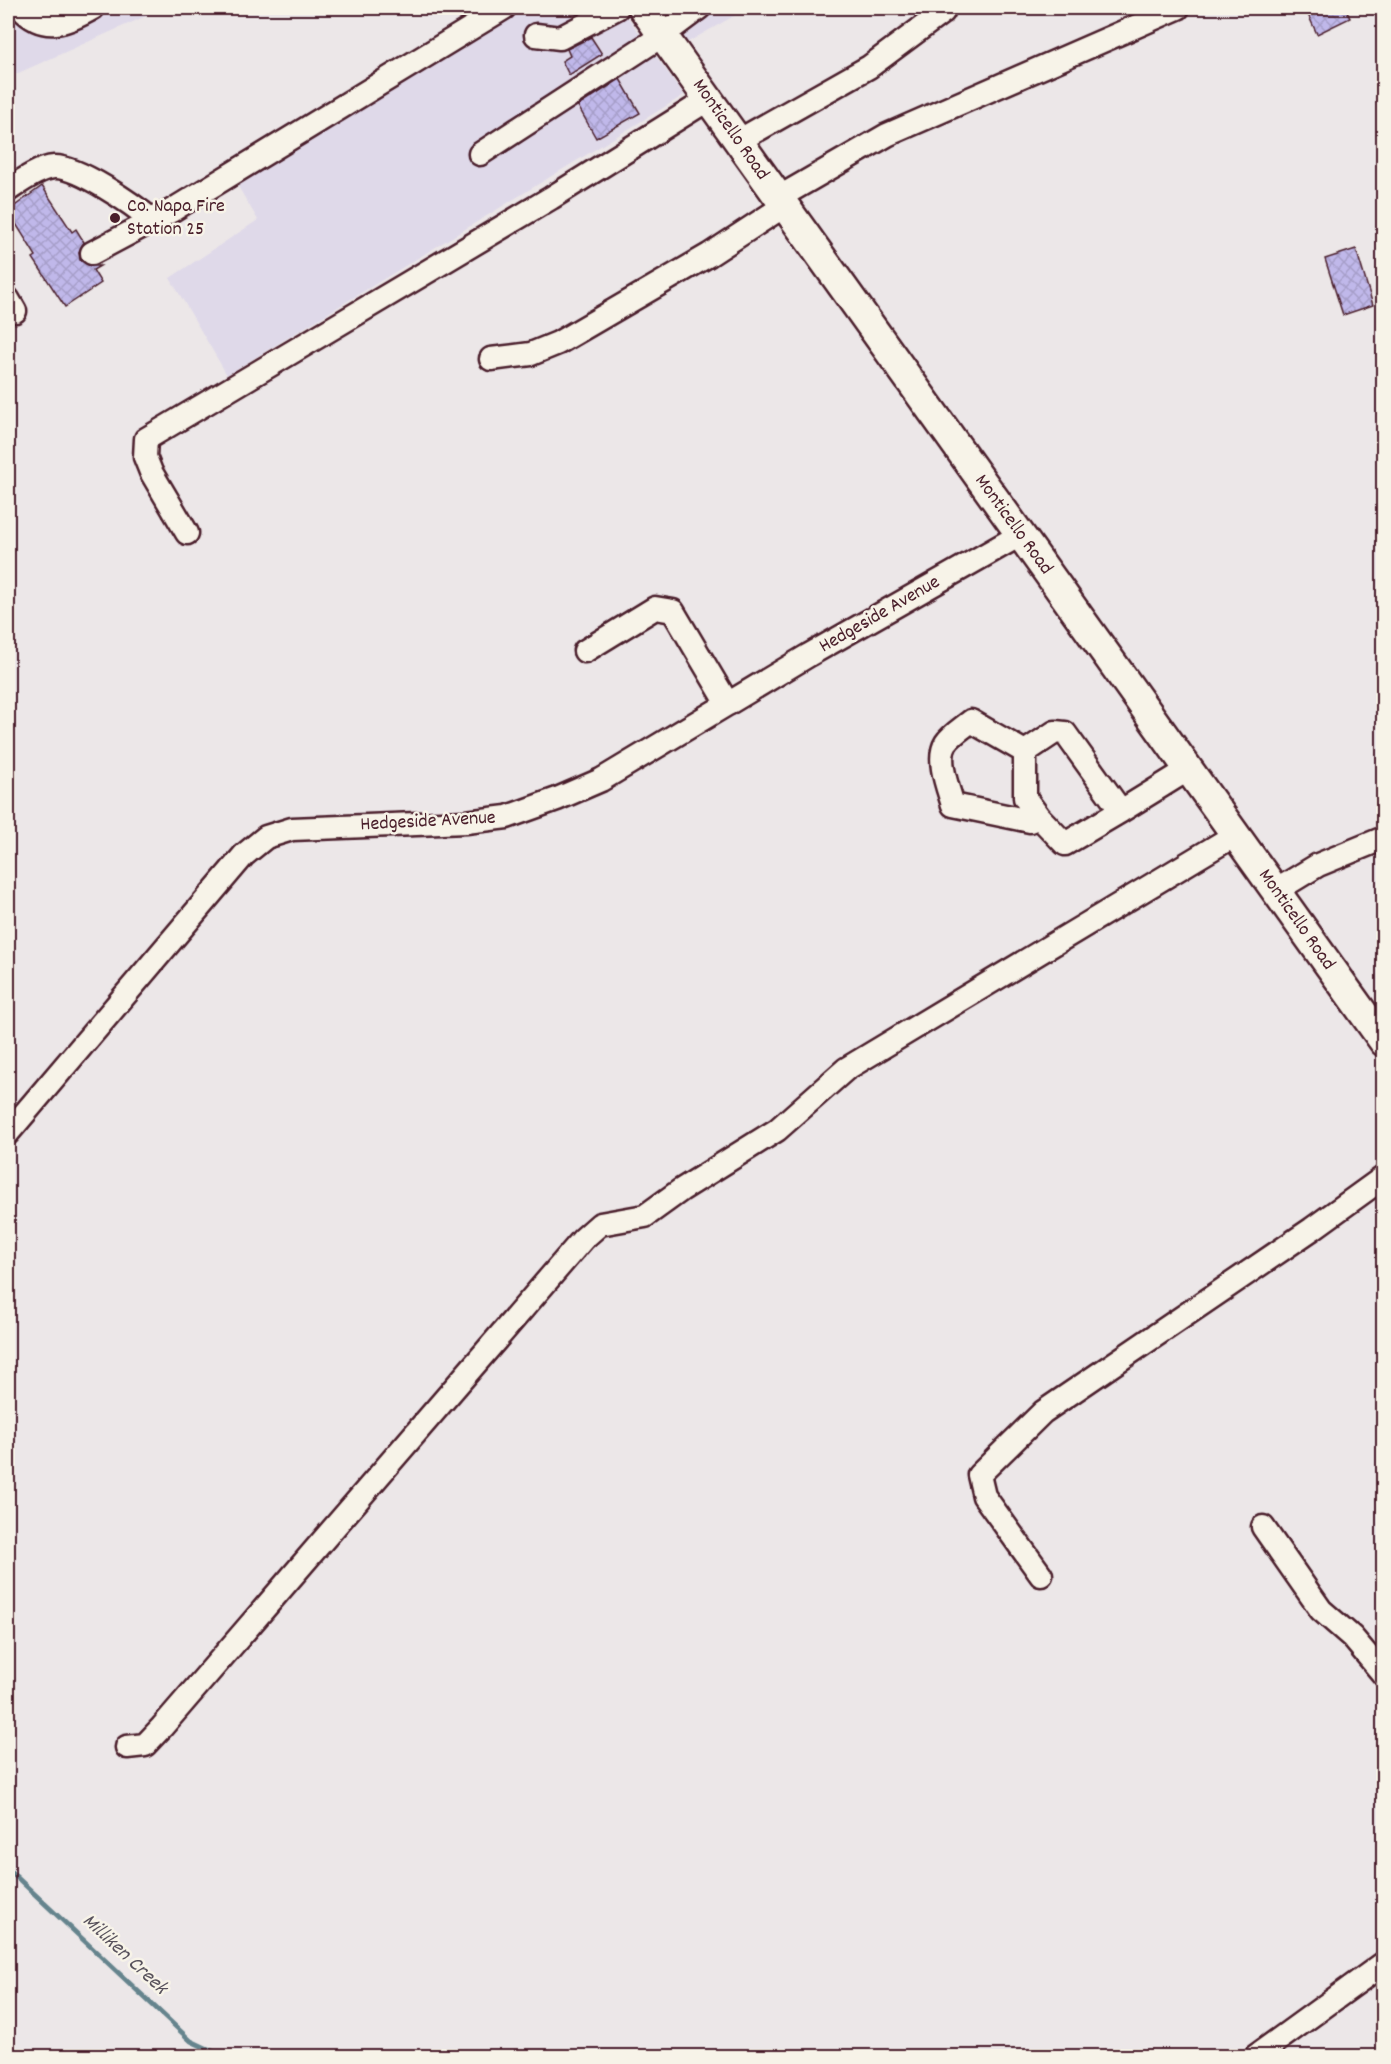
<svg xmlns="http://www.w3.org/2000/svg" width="1391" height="2064" viewBox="0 0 1391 2064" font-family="Dekko,sans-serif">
  <defs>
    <pattern id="building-cross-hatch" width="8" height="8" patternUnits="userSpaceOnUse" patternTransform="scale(1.5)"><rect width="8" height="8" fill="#c0b8ea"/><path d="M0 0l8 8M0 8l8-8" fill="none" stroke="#a69ec9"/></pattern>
  </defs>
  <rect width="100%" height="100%" fill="#ece7e8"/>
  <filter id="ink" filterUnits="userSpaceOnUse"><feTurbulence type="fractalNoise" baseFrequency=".0167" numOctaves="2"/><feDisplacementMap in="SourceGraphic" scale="12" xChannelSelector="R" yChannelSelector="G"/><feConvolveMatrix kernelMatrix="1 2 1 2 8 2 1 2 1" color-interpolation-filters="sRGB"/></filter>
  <g filter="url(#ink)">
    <path fill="#dfd9e9" d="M8,8H164L16,74L8,51Z
      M528,8H621L684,95L227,375L170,278L258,220L236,183Z
      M653,8H748L681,46Z"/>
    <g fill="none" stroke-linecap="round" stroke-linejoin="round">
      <path stroke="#65848d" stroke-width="5" d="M8,1869L191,2041L223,2056"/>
    </g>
    <path fill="url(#building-cross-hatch)" stroke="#4a1f2b" stroke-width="1.5" d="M1305,8H1345L1350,18L1317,34Z
      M591,37L602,54L569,75L562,61L570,56L567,49Z
      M620,79L640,113L596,138L578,106Z
      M42,186L72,232L76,229L84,242L79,252L80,260L91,266H100L93,270L101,283L65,307L33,258L36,256L8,211Z
      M1356,249L1373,305L1343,315L1325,259Z"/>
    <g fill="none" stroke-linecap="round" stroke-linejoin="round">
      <defs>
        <path id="minor" d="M21,8C44,33 67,23 93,8
          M536,35L560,38L617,8
          M738,141L869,67L943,12
          M480,154L663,35L699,8
          M8,190C20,182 39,168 54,167C78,166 134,205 153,221
          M778,198L887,135L1178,8
          M92,253L171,211L504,8
          M8,299L15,311
          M491,359L531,354L558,343L709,255L784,206
          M187,533L151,472L145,457L146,439L551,198L709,99
          M585,651L655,608L673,611L728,704
          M1025,752V798L1039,817
          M1121,811L1065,844L1039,817L1030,821L953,805C948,788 936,759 946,743C951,735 964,727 971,721L1025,752L1055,732L1065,733L1121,811L1189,769
          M1277,890L1318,865L1384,838
          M8,1133L244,855L266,837L292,829L466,822L507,817L557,799L601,780L809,655L1020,535
          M1263,1527L1321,1610L1352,1637L1384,1675
          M1041,1575L984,1496L979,1475L1043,1412L1312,1229L1384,1177
          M127,1747L145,1745L162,1727L583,1239L600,1224L645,1216L681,1190L777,1130L846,1069L1235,835
          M1256,2056L1384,1963"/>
        <path id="major" d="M643,8L1384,1042"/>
      </defs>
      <use href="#minor" stroke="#4a1f2b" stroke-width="27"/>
      <use href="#major" stroke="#4a1f2b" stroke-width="33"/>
      <use href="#minor" stroke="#f7f3e8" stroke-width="22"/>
      <use href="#major" stroke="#f7f3e8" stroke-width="28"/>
    </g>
  </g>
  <circle fill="#4a1f2b" stroke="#f7f3e8" stroke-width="2" cx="115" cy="218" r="6"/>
  <g text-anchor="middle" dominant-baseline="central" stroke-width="5" stroke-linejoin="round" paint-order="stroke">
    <g font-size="20" fill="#4a1f2b" stroke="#f7f3e8">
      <text transform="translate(730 130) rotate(55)">Monticello Road</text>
      <text transform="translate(1013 525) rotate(54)">Monticello Road</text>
      <text transform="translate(880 615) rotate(-30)">Hedgeside Avenue</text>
      <text transform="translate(428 822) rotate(-3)">Hedgeside Avenue</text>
      <text transform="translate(1296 920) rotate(55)">Monticello Road</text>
    </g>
    <g font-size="20" fill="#4a1f2b" stroke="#f7f3e8" text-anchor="start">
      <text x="127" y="207">Co. Napa Fire<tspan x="127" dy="23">Station 25</tspan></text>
    </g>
    <g font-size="21" font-style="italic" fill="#58525c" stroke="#f7f3e8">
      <text transform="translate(124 1955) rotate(43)">Milliken Creek</text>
    </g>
  </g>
  <rect width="1391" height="2064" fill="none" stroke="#f7f3e8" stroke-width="30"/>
  <rect x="15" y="15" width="1361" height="2034" fill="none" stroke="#4a1f2b" stroke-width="2" filter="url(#ink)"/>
</svg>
